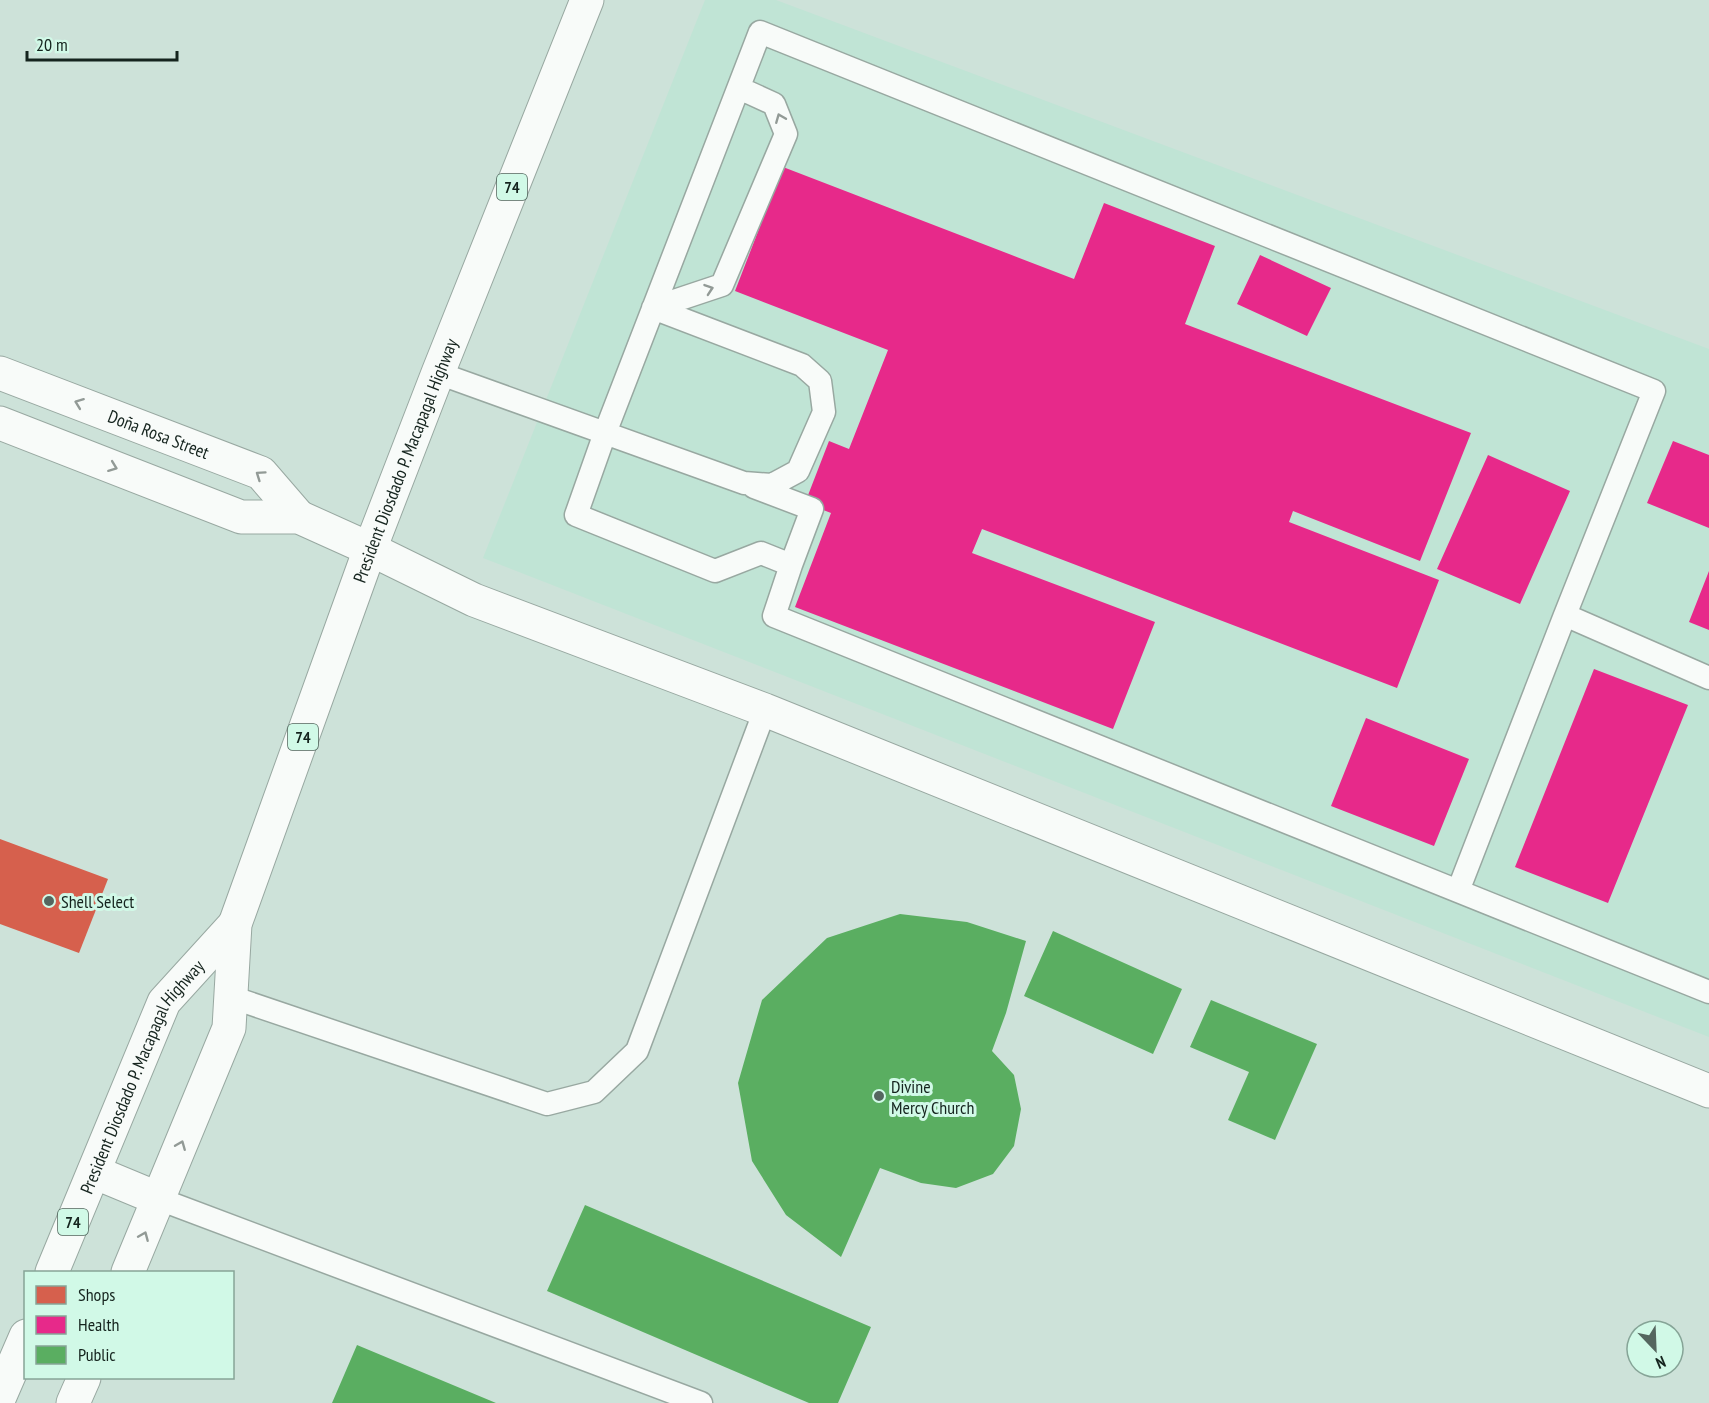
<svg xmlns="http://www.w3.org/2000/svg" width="1709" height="1403" viewBox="0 0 1709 1403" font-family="'PT Sans Narrow',sans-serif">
  <rect width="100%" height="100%" fill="#cde2d9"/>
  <path fill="#c0e4d5" d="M705,0H776L1709,349V1037L483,558Z"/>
  <path fill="#d6604d" d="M0,839L108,879L79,953L0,924Z"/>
  <path fill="#e7298a" d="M783,167L1074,279L1104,203L1215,246L1185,324L1471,433L1420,561L1293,511L1289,522L1439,580L1397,688L982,529L972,553L1155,622L1113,729L795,607L831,513L805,503L829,441L849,449L888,350L735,291Z
    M1260,255L1331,288L1307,336L1237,304Z
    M1673,441L1709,455V528L1647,503Z
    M1488,455L1570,491L1520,604L1437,569Z
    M1709,571V630L1689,622Z
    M1594,669L1688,705L1608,903L1515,867Z
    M1366,718L1469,759L1434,846L1331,806Z"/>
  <path fill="#5aae61" d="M900,914L967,922L1026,941L1006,1013L992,1051L1014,1075L1021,1109L1014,1146L993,1174L956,1188L921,1183L880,1168L841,1257L786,1215L752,1161L738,1083L762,1000L827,938Z
    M1053,931L1182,989L1153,1054L1024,996Z
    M1211,1000L1317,1044L1275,1140L1228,1120L1249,1072L1190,1047Z
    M585,1205L871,1327L838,1403H809L547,1291Z
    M357,1345L496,1403H332Z"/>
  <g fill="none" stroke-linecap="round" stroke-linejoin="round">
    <defs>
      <path id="service" d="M653,308L722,285L786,134L774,104L739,88
        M438,373L744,483L772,485L798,471L824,412L820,381L802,365L653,308
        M754,487L812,509L791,565
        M1565,615L1654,391L760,32L605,433L576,515L715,571L761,553L791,565L774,616L1709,992
        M1458,891L1565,615L1709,678
        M231,997L547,1104L594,1092L637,1051L765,710
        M159,1199L701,1403"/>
      <path id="minor" d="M370,549L474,600L765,710L1709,1091"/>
      <g id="tertiary">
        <path id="s1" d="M0,373L261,473L299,517"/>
        <path d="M0,423L241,517H299L370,549"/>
      </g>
      <g id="trunk">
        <path d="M94,1172L159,1199"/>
        <path id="s2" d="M52,1272L164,1002L235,924"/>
        <path id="s3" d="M128,1272L229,1028L235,924L370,549L438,373L587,0"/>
        <path d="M0,1396L26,1336"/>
        <path d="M73,1403L84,1378"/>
      </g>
    </defs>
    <use href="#service" stroke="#98a8a1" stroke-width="25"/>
    <use href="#minor" stroke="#98a8a1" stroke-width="35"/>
    <use href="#tertiary" stroke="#98a8a1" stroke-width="35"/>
    <use href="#trunk" stroke="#98a8a1" stroke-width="35"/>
    <use href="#service" stroke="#f8fbf9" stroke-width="22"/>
    <use href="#minor" stroke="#f8fbf9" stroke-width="33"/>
    <use href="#tertiary" stroke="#f8fbf9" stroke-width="33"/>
    <use href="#trunk" stroke="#f8fbf9" stroke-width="33"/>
  </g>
  <defs><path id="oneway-chevron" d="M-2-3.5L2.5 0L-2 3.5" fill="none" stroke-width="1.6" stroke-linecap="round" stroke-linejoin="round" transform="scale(1.5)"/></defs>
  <g stroke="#929a96">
    <use href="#oneway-chevron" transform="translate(780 118) rotate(-112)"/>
    <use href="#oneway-chevron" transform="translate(709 289) rotate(-19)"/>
    <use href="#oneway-chevron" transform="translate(79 403) rotate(-159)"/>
    <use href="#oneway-chevron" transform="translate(113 467) rotate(21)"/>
    <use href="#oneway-chevron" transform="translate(260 475) rotate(-145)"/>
    <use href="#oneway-chevron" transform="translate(181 1145) rotate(-68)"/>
    <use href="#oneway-chevron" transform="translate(144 1236) rotate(-67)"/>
  </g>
  <g fill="#55665f" stroke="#d1f9e7" stroke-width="2">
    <circle cx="49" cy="901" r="6"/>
    <circle cx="879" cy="1096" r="6"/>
  </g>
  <g text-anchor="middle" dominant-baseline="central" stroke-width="6" stroke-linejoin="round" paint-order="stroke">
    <g fill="#d1f9e7" stroke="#4d645a" stroke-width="1.5">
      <rect x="497" y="174" width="30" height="26" rx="4.5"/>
      <rect x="288" y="724" width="30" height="26" rx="4.5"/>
      <rect x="58" y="1209" width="30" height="26" rx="4.5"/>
    </g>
    <g font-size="16" font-weight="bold" fill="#15241e">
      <text x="512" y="187">74</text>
      <text x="303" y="737">74</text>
      <text x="73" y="1222">74</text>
    </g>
    <g font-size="18" fill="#15241e" stroke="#d1f9e7">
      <text stroke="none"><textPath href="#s1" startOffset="170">Doña Rosa Street</textPath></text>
      <text stroke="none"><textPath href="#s3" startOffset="862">President Diosdado P. Macapagal Highway</textPath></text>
      <text stroke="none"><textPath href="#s2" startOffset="216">President Diosdado P. Macapagal Highway</textPath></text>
    </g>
    <g font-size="18" fill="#15241e" stroke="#d1f9e7" text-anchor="start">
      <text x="61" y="901">Shell Select</text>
      <text x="891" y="1086">Divine<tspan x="891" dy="21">Mercy Church</tspan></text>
    </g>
  </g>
  <rect x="24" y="1271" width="210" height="108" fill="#d1f9e7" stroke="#86a497" stroke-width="1.5"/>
  <rect x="36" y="1286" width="30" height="18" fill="#d6604d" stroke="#86a497" stroke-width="1.5"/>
  <text x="78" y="1301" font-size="18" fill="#15241e">Shops</text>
  <rect x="36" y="1316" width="30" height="18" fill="#e7298a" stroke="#86a497" stroke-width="1.5"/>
  <text x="78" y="1331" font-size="18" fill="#15241e">Health</text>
  <rect x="36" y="1346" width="30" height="18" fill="#5aae61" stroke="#86a497" stroke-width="1.5"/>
  <text x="78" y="1361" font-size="18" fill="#15241e">Public</text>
  <g transform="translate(1655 1349) rotate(157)"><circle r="28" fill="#d1f9e7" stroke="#86a497" stroke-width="1.5"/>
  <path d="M0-4.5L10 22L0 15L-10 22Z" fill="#55665f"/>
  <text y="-9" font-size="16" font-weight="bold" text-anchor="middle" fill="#15241e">N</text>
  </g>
  <path d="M27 51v9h150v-9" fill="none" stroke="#15241e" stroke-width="3"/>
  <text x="36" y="51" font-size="18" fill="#15241e" stroke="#d1f9e7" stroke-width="4.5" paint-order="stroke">20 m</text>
</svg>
